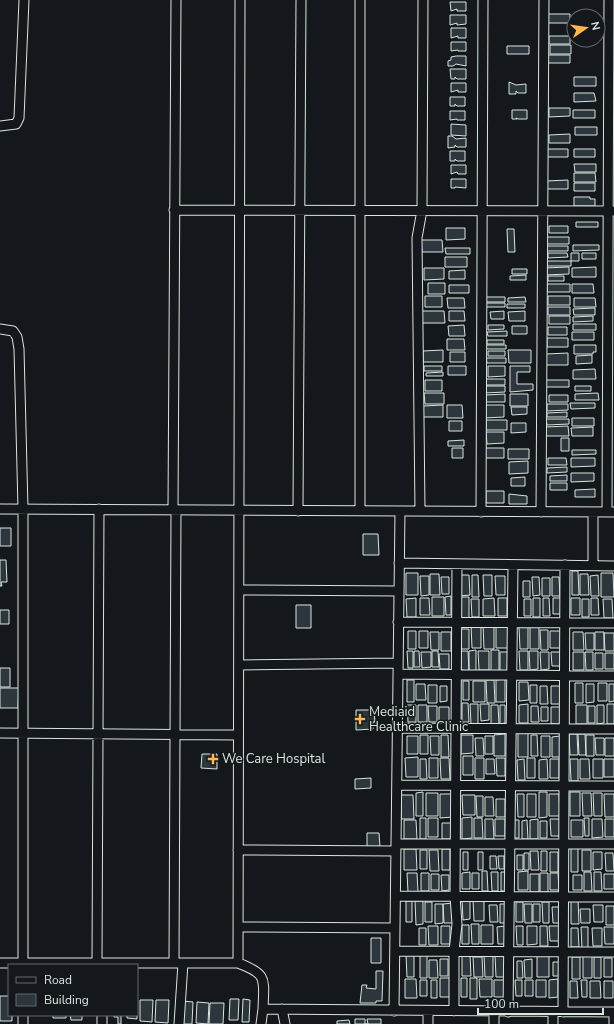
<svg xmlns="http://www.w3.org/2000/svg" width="614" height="1024" viewBox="0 0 614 1024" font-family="'Nunito Sans',sans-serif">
  <rect width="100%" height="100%" fill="#14181c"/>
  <path fill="#2c363c" stroke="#d8e6dc" d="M450,2H466V11H457V9L451,11Z
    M548,14H570V23H548Z
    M450,15H466V24L457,25V23L450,25Z
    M451,28H466V38H458V36L451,38Z
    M549,36H570V44H549Z
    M451,42H466V51H458V50L451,51Z
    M550,45H571V54H550Z
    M507,46H529V54H507Z
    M548,55H570V63H548Z
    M456,56H466V66L456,64L453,66H448V61L451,60V57Z
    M450,69H466V79H457L455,77V79H451Z
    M574,77H596V86H574Z
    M509,82L516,85L526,84V93H518L516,91V94H509Z
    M451,83H466V92H458V90L451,92Z
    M574,93H594L596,101L574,102Z
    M450,97H465V106H457L455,104V106H450Z
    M549,108H570V116L549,117Z
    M512,110H527V119H518L516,118L517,119H512Z
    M573,110H595V118H573Z
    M450,111H465V120H457V119L450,120Z
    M451,124L466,125V136L451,135Z
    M575,127H597V135H575Z
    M570,134V143H549V135Z
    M448,136H452L456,139L466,138V147H457L455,145V147L448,148Z
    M547,149H568V157H547Z
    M574,149H595V157H574Z
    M450,151H465V161H457L455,159V161H450Z
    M574,164H596V172H575Z
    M451,165H466V174H458L457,172L451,174Z
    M574,173H595L596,182H574Z
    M451,179H466V188L455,187V188H451Z
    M568,180V189H546V181Z
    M574,183H595V191H574Z
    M574,197H590V199H595V206H574Z
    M576,222H598V227H576Z
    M549,226H568V233H549Z
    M446,228H465V239L446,240Z
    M507,229H514L515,252H508Z
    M545,237H569V244H545Z
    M421,240H442L443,252H422Z
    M573,245H599V250L573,251Z
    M547,246H568V251H547Z
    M445,248H470V254H446Z
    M548,253H567L568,257L548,258Z
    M571,253H579V261H571Z
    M582,253H596V259H582Z
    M445,257H467V267H445Z
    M546,261H571V266H546Z
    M569,267V274L544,275V268Z
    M596,267V277H572V268Z
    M424,268H444V279L424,280Z
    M512,269H527V274H512Z
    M465,270V279H449V271Z
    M526,275V280H510V276Z
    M548,276H564V281H548Z
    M428,283H445V294H428Z
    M547,284H570V292H547Z
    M572,284H593L594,293H572Z
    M449,285H469V293H449Z
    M425,296H442V307H425Z
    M548,296H570V305H548Z
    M486,297H505V302H486Z
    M525,297L526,302H508V298Z
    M447,298H464L465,308H448Z
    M574,298H595L596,307H574Z
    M485,303H505V307H485Z
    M507,304H525V308H507Z
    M548,307H570V315H548Z
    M595,308V315H574L573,309Z
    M422,311H444L445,323H422Z
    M449,311H464L465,321H449Z
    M504,311V319H491L490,312Z
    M525,311V321H509L508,312Z
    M549,316H570V324H549Z
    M593,316V321L573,322V317Z
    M573,324H596V330H573Z
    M464,325L465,336H449L448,326Z
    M488,325H504V329L488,330Z
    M512,326H527V334H512Z
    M548,327H567V335H548Z
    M507,331V336H488L487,332Z
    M572,332H594V340H572Z
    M547,338H568V347H547Z
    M447,339H464L465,350H447Z
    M487,340H504V344H487Z
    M486,345H506V349H486Z
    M574,345H596V352H593V354H574Z
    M443,350V362H423V351Z
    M508,350H531V363H509Z
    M488,351H505V356H488Z
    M450,352H465V362H450Z
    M568,353V365H546V354Z
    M592,355V363L576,364V356Z
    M486,358H506V363H487Z
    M424,366H442V371H424Z
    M448,366H466V375H448Z
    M488,366H505V376L488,377Z
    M510,366H530V372H517V384H533V390L510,392Z
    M595,369L596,379H573V370Z
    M443,372V376H426V373Z
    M485,379H505V385H485Z
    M425,380H442V391H425Z
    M544,380H569V387H544Z
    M485,386H505V392L485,393Z
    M575,386H591V391H575Z
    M424,393H444V404H425Z
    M598,393L599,400H575V394Z
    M505,394V402H486V395Z
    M510,394H528V406H510Z
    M549,395H568V402H549Z
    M570,403H595V408L571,409Z
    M547,404H568V410L547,411Z
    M443,405V417H423V406Z
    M447,405H462L463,418H447Z
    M484,405H504V417L484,418Z
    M511,407H527V414L512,415Z
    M567,412V417H547V413Z
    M572,418H594V426H572Z
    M546,419H569V424L547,425Z
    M486,420H507V430H486Z
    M449,421H462V431H449Z
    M511,423H526V432L511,433Z
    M568,426L569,436H546L545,427Z
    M593,427V436H572L571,428Z
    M486,432H504V443L487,444Z
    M561,438H569V451H561Z
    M464,440V446H448V441Z
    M452,448H463V458H452Z
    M483,448H504V458H484Z
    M508,449H529V459H508Z
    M572,450H596V454L572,455Z
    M548,458H566L567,465H548Z
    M571,458H595V466L571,467Z
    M528,461V473L509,474V462Z
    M567,467V472L547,473V468Z
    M571,473H594V481L571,482Z
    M567,475V481H550V476Z
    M525,477V486H511V478Z
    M550,483H567V490H550Z
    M595,489V497H575V490Z
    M486,491H504V503H486Z
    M509,494L527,496V504H509Z
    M0,528H11V546H0Z
    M363,534H378L379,555H363Z
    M0,560H6L7,582H1L2,586H0Z
    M572,571H578L579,595H572Z
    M406,573H418V595H406Z
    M601,573H613L614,597H601Z
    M430,574H439L440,595H430Z
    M580,574H588L589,595H580Z
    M460,575H469L470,595L460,596Z
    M472,575H478L479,597H472Z
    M483,575H492V596H484Z
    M598,575L599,596H591L590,576Z
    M420,576H429V595L421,596Z
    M495,576H505V595H496Z
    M441,577H449V594H442Z
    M532,577H539L540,595L533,596Z
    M552,577H559L560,596H552Z
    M542,578H550V596H542Z
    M523,581H530V597H523Z
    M451,596V615H446L445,597Z
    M432,597H444V616H432Z
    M460,597H469V618H460Z
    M416,598V617H407L406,599Z
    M420,598H429L430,615H420Z
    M494,598L495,616H483V599Z
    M498,598H507V616H498Z
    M533,598H540V617H533Z
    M543,598H549L550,616H543Z
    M553,598H561L562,614H553Z
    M571,598H580V615H571Z
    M591,598H598L599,615H591Z
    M471,599H479V617H472Z
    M524,599H531V616H524Z
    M582,599H589V617H582Z
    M603,599H612L613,618H604Z
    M296,605H311V628H296Z
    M0,610H9V624H0Z
    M471,624H481V648H472Z
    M483,624H494V649H484Z
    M496,625H510L511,648H496Z
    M519,627H528V649H520Z
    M530,627H539V649H530Z
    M459,629H469V649H459Z
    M540,630H548V650H541Z
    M408,631H416V649H408Z
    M419,631H428V648H419Z
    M550,631H561V648H550Z
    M430,632H439V650H431Z
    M441,632H451V651H441Z
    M573,632H583L584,650H573Z
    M595,632H604V650H595Z
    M585,633H594V650H586Z
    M604,633H614V651H605Z
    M476,650V671H469V651Z
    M491,650H499V671H491Z
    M407,651H413V668H408Z
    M414,651H419L420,667H414Z
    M432,651H438L439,667H432Z
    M460,651H468L469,671L461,670Z
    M478,651H489V670H479Z
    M519,651H528V670H520Z
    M529,651H538V669L530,670Z
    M421,652H431V667L422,668Z
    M500,652H510V671H500Z
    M540,652H549V669L541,670Z
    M551,652H562V666H552Z
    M573,652H584V670H573Z
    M585,652H593V670H586Z
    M595,653H603V669H595Z
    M605,653H614V669H605Z
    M439,654H449V669H440Z
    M0,668H10V687H0Z
    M505,679V702H496V680Z
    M407,680H414V702H407Z
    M486,680H494L495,703H487Z
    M463,681H469V700H463Z
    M473,681H485V702H473Z
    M519,682H528L529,700L519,701Z
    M575,683H583V703H575Z
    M598,683H607V701H598Z
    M416,684H425L426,700H416Z
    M586,684H594V702L586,703Z
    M609,684H614V701L609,702Z
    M428,685H437V703H428Z
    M530,685H537V703H530Z
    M440,686H447V701L440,702Z
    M540,686H547L548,704H540Z
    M551,686H560V704H551Z
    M0,688H19L18,708H0Z
    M462,703H468L469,722H462Z
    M470,704H478V724H471Z
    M480,704H489V720L481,721Z
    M528,704V723H519V705Z
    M607,704H614V724H607Z
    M407,705H416V722H408Z
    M418,705H427V722H418Z
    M491,705H498L499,724H491Z
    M500,705H505V723L500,724Z
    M576,705H587V724H576Z
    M597,705H604V723L597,724Z
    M428,706H437V722H429Z
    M531,706H538L539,722H531Z
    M588,706H595V723H588Z
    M439,707H449V726H439Z
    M541,707H548V721H541Z
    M551,707H561V724H551Z
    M356,710H374L375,722H373V729L356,730Z
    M518,732H528V757H518Z
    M505,734V756H494V735Z
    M569,734H577L578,755H570Z
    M578,734H585L586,755H579Z
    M420,735H428V754H420Z
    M441,735H448L449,757H441Z
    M461,735H473V753L461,754Z
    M531,735H537L538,756H531Z
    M586,735H594V756H586Z
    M407,736H418V754H407Z
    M430,736H439V755H431Z
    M485,736H493V754H485Z
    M541,736H550V757H541Z
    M560,736V757H552V737Z
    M475,738H483L484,756H476Z
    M595,738H604V755H596Z
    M605,738H614V756H605Z
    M202,754H217V769L201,768Z
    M463,756H473V775H463Z
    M418,757V777H406L405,758Z
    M429,758H438V778H429Z
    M440,758H449L450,779H441Z
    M475,758H484V779H475Z
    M496,758H505V776H497Z
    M527,758H535V778H527Z
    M420,759H426L427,779H420Z
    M486,759H494L495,774H486Z
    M524,759L525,780H518L517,760Z
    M547,759L548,779H539V760Z
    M550,759H559V778H550Z
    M570,759H578V781H571Z
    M580,759H589L590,779H580Z
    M593,759H603V778H593Z
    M604,759H614V777H604Z
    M371,778V788L355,789V779Z
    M423,792V816H416V793Z
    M539,792H547V817L539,818Z
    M570,792H580V816H570Z
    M426,793H438V816H426Z
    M582,793H591L592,816H583Z
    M593,793H602V816H594Z
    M440,794H453V817L440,818Z
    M517,794H524V817H518Z
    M527,794H536V817H527Z
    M549,794H559L560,816H549Z
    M604,794H614V817H605Z
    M401,795H413L414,819H401Z
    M462,795H475V815H463Z
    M476,796H483V817H477Z
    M485,797H493L494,816H485Z
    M496,799H505V817H496Z
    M472,817V838L462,839V818Z
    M420,818H426V839H420Z
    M428,818H438V837H428Z
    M474,818H482L483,838H474Z
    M584,818H589V836H585Z
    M485,819H493L494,839H485Z
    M495,819H505V836H495Z
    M538,819V839H530V820Z
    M550,819H560V836H551Z
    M592,819H602L603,837L592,838Z
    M605,819H614V837H605Z
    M404,820H416L417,839H404Z
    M514,820H519V838H514Z
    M527,820L528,839H522V821Z
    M571,820H583V837H571Z
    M540,821H547V838H540Z
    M442,823H452V839H442Z
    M367,833H379L380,847L367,848Z
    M571,847H578V872H571Z
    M404,849H416L417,870H404Z
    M442,849H450V870H442Z
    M420,850H427V869H420Z
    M429,850H438L439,871H430Z
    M582,850H591V871H582Z
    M530,851H538L539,870H531Z
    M541,851H547V871H541Z
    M463,852H468V870H463Z
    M478,852H483V870H478Z
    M550,852H558V872H550Z
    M593,852H602V869L593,870Z
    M524,853H529V870H524Z
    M605,853H613L614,871H606Z
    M517,855H523V870H517Z
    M490,856H496L497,869H490Z
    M498,856H504V869H499Z
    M482,871H487L488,891H482Z
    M528,871V890H518V872Z
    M470,872V889H462V873Z
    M491,872H498V891H492Z
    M501,872H508V891H501Z
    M584,872H591L592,891H584Z
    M594,872H601L602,891H594Z
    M407,873H417L418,892H408Z
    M421,873H429V891H421Z
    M472,873H479V889H472Z
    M540,873H548V892H540Z
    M550,873H558L559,890H550Z
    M431,874H439V890H431Z
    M530,874H539V892H530Z
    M604,874H614V889H604Z
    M441,875H449V890L442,891Z
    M573,875H582V890H573Z
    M571,899H578L579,924H571Z
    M462,900H470V919L463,920Z
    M473,900H484V921H474Z
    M406,901H412V922H406Z
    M415,901H423V924L416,925Z
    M425,902H432V922H425Z
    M516,902H523V922H516Z
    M542,902H549V923H543Z
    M453,903L454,923H444L443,904Z
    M435,904H443V923L435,924Z
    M500,904H506V923H500Z
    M524,904H532V923H525Z
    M533,904H540V922H533Z
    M489,905H497L498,922H490Z
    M593,905H603V922H594Z
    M606,906H614V925H606Z
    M552,907H559L560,923H553Z
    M580,909H590V923H581Z
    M471,924H479V944H472Z
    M462,925H469V944H462Z
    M481,925H493V944H481Z
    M428,926H438V945H429Z
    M441,926H450V944H441Z
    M505,926L506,944H498L497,927Z
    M516,926H523V945H517Z
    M527,926H537V944L527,945Z
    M540,926H547L548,946H540Z
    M549,926H559V941H550Z
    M581,927H588V948H582Z
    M604,927H614V944H605Z
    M419,928H426V945H419Z
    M571,928H578L579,947H571Z
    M592,928H602V946H593Z
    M371,938H381V963H371Z
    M420,953H427V978H420Z
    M549,953V977H537V954Z
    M406,955H414V977H407Z
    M462,955H470L471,976H462Z
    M484,955H493V977H485Z
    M495,955H506V977H496Z
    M583,956H592V978H583Z
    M473,957H482L483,977H474Z
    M572,957H580V979H572Z
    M594,957H601V978H594Z
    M604,958H612V977H604Z
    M440,959H448V976H440Z
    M532,959V978H525L524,960Z
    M429,960H437L438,978H429Z
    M517,961H522L523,978H517Z
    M553,962H559V976H553Z
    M376,971H383L382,1001H376V1003H360L362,985H367L366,988L376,989Z
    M440,978H450V997H440Z
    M461,978H467V997H461Z
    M470,978H477V999H470Z
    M405,979H416L417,998H405Z
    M479,979H492V997H480Z
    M558,979V997L549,998V980Z
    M420,980H427V996H420Z
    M431,980H437V998H431Z
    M494,980H506V997H494Z
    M515,980H522V996H516Z
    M525,980H533V996H525Z
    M536,980H546V997H536Z
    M581,980H587V997H582Z
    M570,981H577L578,998H570Z
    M590,981H600L601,998H590Z
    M604,981H613V998H604Z
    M0,996H9V1015H12V1021H0Z
    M137,998V1019L127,1018V1015H137Z
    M230,999H239L238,1020H229Z
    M243,999L250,1000L249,1022H242Z
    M140,1000H153L152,1022L140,1021Z
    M156,1000H169L168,1023L155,1022Z
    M183,1001L193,1002L192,1024H182Z
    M197,1002L209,1003L208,1024L196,1023Z
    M210,1003H224L223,1024H209Z
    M53,1015H66V1018H53Z
    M70,1015H82V1020H71Z
    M114,1015H121V1024H118V1017H114Z
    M355,1019H365V1024H368L367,1019H381V1024H355Z
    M349,1020L350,1024H337V1021Z"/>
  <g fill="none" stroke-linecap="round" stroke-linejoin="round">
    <defs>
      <path id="minor" d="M0,126L16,124L19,118L24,0
        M174,210L613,211
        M0,329L13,331L17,337L19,349L23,509V965
        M0,509L614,512
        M173,510L176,0
        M298,511L301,0
        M360,511V0
        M420,511L417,238L422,210L423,0
        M481,512L483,0
        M541,512L544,0
        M607,512L609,0
        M399,563L614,566
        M593,565V512
        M239,590L399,591
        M398,622L614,623
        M239,665L398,663
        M398,674L614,676
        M397,728L614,729
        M0,733L238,735
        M397,785L614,786
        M396,844H614
        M238,850L396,851
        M396,896L614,897
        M238,927L395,928
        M395,951L614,952
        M0,963H238C268,974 264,979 263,1009L614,1012
        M97,963L99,509
        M174,963L176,510
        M238,963L240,0
        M282,1009L285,1024
        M394,1011L400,511
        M454,1011V951L457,924L455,896L457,564
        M508,1012L513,565
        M563,1012L565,565
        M23,1024V1015
        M102,1024V1015
        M179,1024L183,963
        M261,1024L263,1009
        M428,1024V1011
        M494,1024V1012
        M553,1024V1012
        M614,1024V1012"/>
    </defs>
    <use href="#minor" stroke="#d8e6dc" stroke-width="11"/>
    <use href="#minor" stroke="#14181c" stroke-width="9"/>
  </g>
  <g fill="#ffb74d" stroke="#14181c" stroke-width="1.5">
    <path d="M358 713h4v4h4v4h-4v4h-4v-4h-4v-4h4z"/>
    <path d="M211 753h4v4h4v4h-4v4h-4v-4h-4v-4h4z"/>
  </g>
  <g text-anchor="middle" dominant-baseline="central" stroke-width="3" stroke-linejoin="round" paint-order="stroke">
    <g font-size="13" fill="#d8e6dc" stroke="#14181c" text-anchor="start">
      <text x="369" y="712">Mediaid<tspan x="369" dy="15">Healthcare Clinic</tspan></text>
      <text x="222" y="759">We Care Hospital</text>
    </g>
  </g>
  <rect x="8" y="964" width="130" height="52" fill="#14181c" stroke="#626a69"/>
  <rect x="16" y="977" width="20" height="6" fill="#14181c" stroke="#626a69"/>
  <text x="44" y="984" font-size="12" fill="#d8e6dc">Road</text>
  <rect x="16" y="994" width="20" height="12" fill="#2c363c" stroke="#626a69"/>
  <text x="44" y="1004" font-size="12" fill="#d8e6dc">Building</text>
  <g transform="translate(586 28) rotate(77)"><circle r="19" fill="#14181c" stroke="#626a69"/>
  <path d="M0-3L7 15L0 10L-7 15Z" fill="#ffb74d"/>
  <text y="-6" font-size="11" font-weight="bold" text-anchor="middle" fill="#d8e6dc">N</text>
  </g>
  <path d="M478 1008v6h125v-6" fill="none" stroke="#d8e6dc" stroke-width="2"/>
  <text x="484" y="1008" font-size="12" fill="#d8e6dc" stroke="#14181c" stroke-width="3" paint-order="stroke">100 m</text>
</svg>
